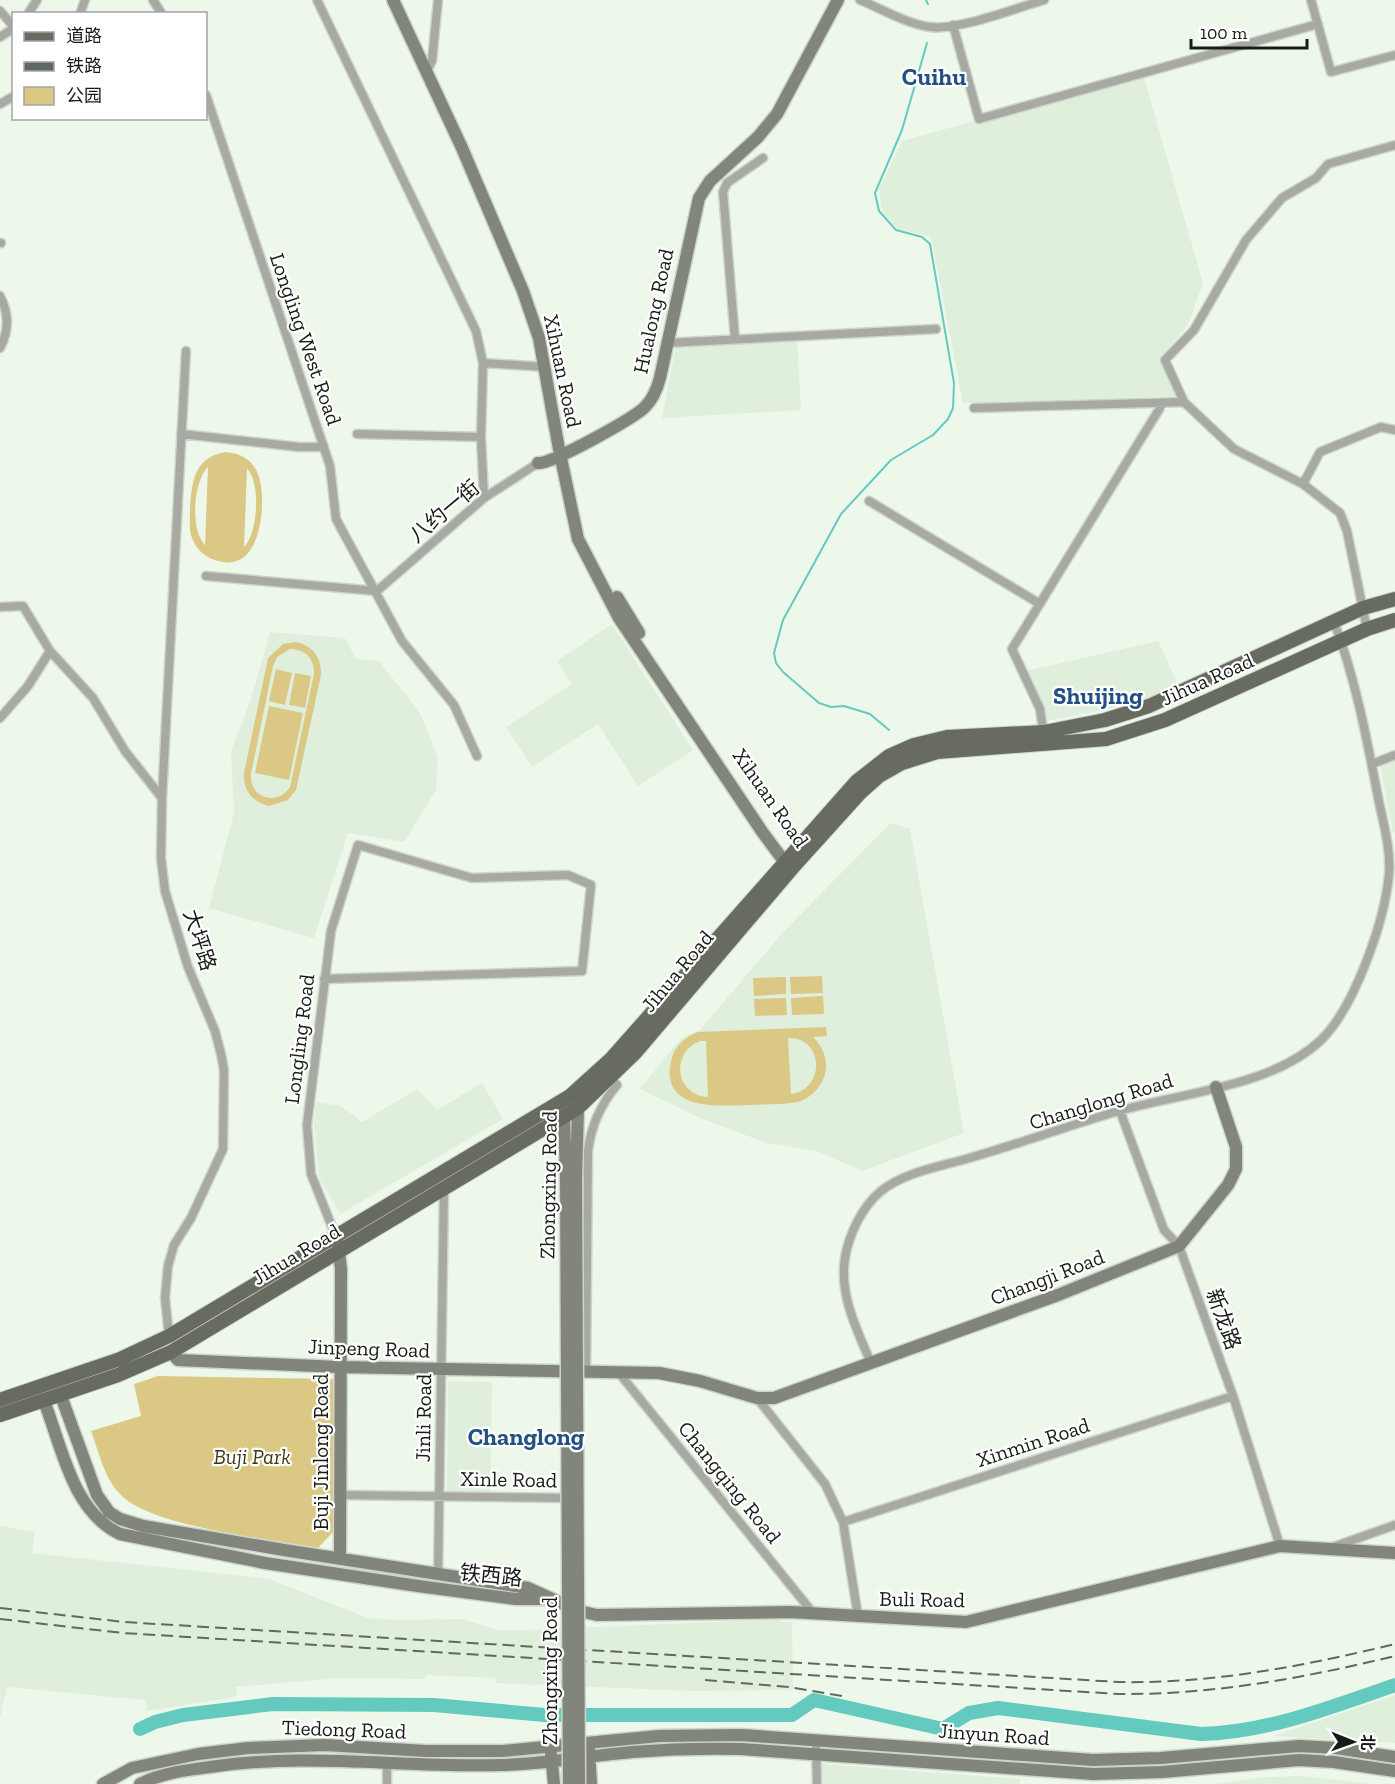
<svg xmlns="http://www.w3.org/2000/svg" width="1395" height="1784" viewBox="0 0 1395 1784" font-family="'Zilla Slab','Noto Sans SC',serif">
  <rect width="100%" height="100%" fill="#edf8eb"/>
  <path fill="#dfefdc" d="M1143,74L1203,283L1188,325L1159,359L1176,396L963,403L931,237L898,229L882,212L879,189L902,141Z
    M797,340L801,410L662,418L676,346Z
    M612,624L693,750L638,786L598,724L532,767L506,727L572,684L557,661Z
    M270,632L345,638L356,659L379,661L420,713L438,757L436,790L404,842L348,833L314,938L209,908L234,813L231,751L251,699Z
    M1158,641L1176,680V686L1162,694L1112,708L1046,721L1026,671Z
    M1395,759V832L1393,833L1380,764Z
    M891,823L910,829L964,1133L862,1171L816,1151L767,1143L700,1118L640,1089L677,1043L683,1037L700,1030L785,930Z
    M482,1083L503,1119L340,1214L319,1177L314,1125L316,1102L341,1106L362,1122L417,1089L437,1110Z
    M448,1381L492,1382L490,1494L447,1493Z
    M0,1526L35,1532L32,1553L269,1579L368,1618L400,1620L462,1619L501,1631L779,1619L781,1622H792L793,1690L694,1691L496,1683V1678L426,1675L425,1679L338,1678L236,1687L237,1695L230,1698L148,1711L145,1700L7,1687L0,1718Z
    M1395,1695V1743L1273,1736Z
    M822,1764L1020,1779V1784H822Z
    M1299,1776L1375,1784H1213L1266,1777Z"/>
  <path fill="#dac884" fill-rule="evenodd" d="M225,452C258,454 263,480 262,508C260,537 250,574 212,559C202,555 194,546 191,535C189,527 190,517 190,508C192,481 194,458 225,452ZM208,467L205,545C190,529 193,482 208,467ZM247,469C261,481 258,534 244,547Z
    M296,642C313,646 322,658 321,675L296,790L288,800L269,806C252,802 243,790 244,773L268,658L283,644ZM290,649C305,649 315,659 314,674L290,787C277,807 249,798 251,774L273,666L277,657Z
    M276,669L292,673L285,705L269,701Z
    M295,673L311,676L305,708L289,705Z
    M269,706L303,713L289,780L255,773Z
    M822,976L823,993L791,994L790,977Z
    M786,977V994L754,996L753,978Z
    M823,996L824,1014L792,1015L791,998Z
    M786,998L787,1015L755,1016L754,999Z
    M826,1027L827,1036L813,1037C836,1059 827,1092 798,1102C782,1105 764,1104 747,1105C717,1106 660,1111 671,1061C674,1046 685,1037 698,1032ZM788,1038C824,1037 826,1089 791,1094ZM700,1041H706L708,1097C675,1095 670,1053 700,1041Z
    M158,1376L333,1379V1532L318,1548C271,1539 150,1527 120,1494C104,1478 99,1452 91,1431L141,1416L134,1384Z"/>
  <g fill="none" stroke-linecap="round" stroke-linejoin="round">
    <path stroke="#64cabf" stroke-width="2" d="M926,0L928,4
      M889,730L870,714L844,706L831,707L819,703L783,672L776,663L774,653L783,620L841,514L891,460L933,435L948,419L953,408L954,383L930,244L922,237L896,230L879,211L875,193L902,130L927,43"/>
    <path stroke="#64cabf" stroke-width="14" d="M140,1729L155,1722L183,1715L273,1704L434,1705L545,1715H792L814,1700L943,1729L969,1713L998,1708L1201,1734C1269,1732 1331,1707 1395,1685"/>
    <defs>
      <path id="street" d="M153,0L162,14
        M317,0L476,331L483,363L481,437L484,498
        M860,0C882,9 907,24 930,27C957,31 1016,8 1044,0
        M1311,0L1331,72L1395,55
        M0,11L14,27
        M28,14L37,0
        M80,14L85,0
        M953,25L979,119L1318,24
        M0,37L14,28
        M427,70L432,61L438,0
        M206,95L330,466L336,519L402,641L454,705L477,756
        M0,104L14,96
        M0,243H1
        M0,296C9,313 9,331 0,348
        M735,339L723,192L727,183L763,158
        M667,343L936,329
        M483,363L545,367
        M974,408L1184,402
        M181,434L299,447H324
        M357,434L481,437
        M1303,484L1320,452L1381,427L1395,430
        M869,501L1040,604
        M206,576L377,591
        M377,591L484,498L538,463
        M0,607L23,606L50,651L93,698L125,751L162,798L161,858L165,891L188,967L215,1031L221,1054L224,1070L223,1149L191,1218L174,1245L168,1266L165,1298L169,1336
        M1367,629L1347,531L1340,513L1303,484L1234,449L1184,402L1165,360L1194,330L1246,240L1282,198L1316,178L1328,164L1395,145
        M0,718L28,686L50,651
        M1044,736L1040,709L1012,649L1163,403
        M1372,764L1395,755
        M162,798L186,351
        M324,979L582,971L591,885L568,875L472,878L358,845L331,931L307,1125L311,1174L336,1237
        M1120,1111L1164,1230L1179,1246L1233,1396L1280,1546
        M871,1363C857,1330 839,1295 845,1258C849,1234 862,1207 881,1191C906,1171 944,1166 973,1157C1021,1143 1068,1126 1115,1112C1179,1093 1272,1087 1321,1040C1355,1007 1385,920 1389,874C1391,849 1383,822 1378,797C1367,739 1355,677 1334,622
        M586,1373L588,1151C591,1126 601,1104 617,1085L611,1078
        M619,1373L813,1613
        M757,1398L825,1484L843,1522L858,1616
        M340,1495L570,1498
        M843,1522L1233,1396
        M1333,1547L1395,1525
        M438,1575L444,1189
        M816,1741L817,1784
        M387,1784V1762"/>
      <path id="secondary" d="M393,0L462,148L523,291L539,338L559,449L578,539L619,618L763,833L784,861L793,865
        M538,463C550,465 634,418 645,407C653,399 657,389 660,378L699,198L710,181L758,137L777,114L838,0
        M617,597L639,633
        M574,1102L578,1108L576,1178
        M566,1178L564,1117L566,1109
        M338,1243L341,1269L340,1559
        M171,1352L178,1360L339,1367L659,1373L700,1381L757,1398H774L1058,1295L1179,1246L1228,1185L1236,1169V1147L1216,1087
        M61,1396L97,1495L109,1512L120,1519L143,1526L284,1550L528,1588L579,1611L597,1615L790,1612L966,1622L1280,1546L1395,1553
        M44,1401C62,1447 72,1511 120,1534L265,1563L418,1586L516,1599H549
        M589,1749L591,1784
        M551,1754L554,1784
        M103,1784L132,1768L198,1754L248,1748L325,1745L426,1751H503L659,1736L741,1735L1093,1760L1161,1758L1299,1746L1336,1748L1395,1757
        M140,1784C161,1773 187,1770 210,1767C308,1752 403,1768 501,1765C545,1764 588,1756 632,1752C668,1749 704,1748 741,1749L1093,1774L1162,1772L1299,1760L1334,1762L1395,1771"/>
      <path id="primary" d="M0,1400L120,1359L169,1336L570,1096L611,1059L857,781L889,756L914,745L947,737L1044,732L1105,720L1149,706L1363,608L1395,599
        M0,1415L118,1375L171,1352L578,1108L635,1053L794,866L860,793L879,776L902,763L937,752L1106,739L1165,720L1367,629L1395,620"/>
    </defs>
    <use href="#street" stroke="#cbd5c9" stroke-width="11"/>
    <use href="#secondary" stroke="#cbd5c9" stroke-width="15"/>
    <use href="#primary" stroke="#cbd5c9" stroke-width="16"/>
    <use href="#street" stroke="#a7a9a2" stroke-width="8"/>
    <use href="#secondary" stroke="#82857b" stroke-width="12"/>
    <use href="#primary" stroke="#686b5f" stroke-width="14"/>
    <path stroke="#616861" stroke-width="2" stroke-dasharray="12 6" stroke-linecap="butt" d="M0,1608L124,1622L1118,1682C1212,1684 1304,1666 1395,1644
      M0,1619L123,1633L1118,1694C1212,1695 1304,1678 1395,1656
      M705,1680L789,1687L842,1696"/>
    <defs>
      <path id="secondary-bridge" d="M566,1178L569,1784
        M576,1178L579,1784"/>
    </defs>
    <use href="#secondary-bridge" stroke="#cbd5c9" stroke-width="15" stroke-linecap="butt"/>
    <use href="#secondary-bridge" stroke="#82857b" stroke-width="12"/>
  </g>
  <g text-anchor="middle" dominant-baseline="central" stroke-width="4.5" stroke-linejoin="round" paint-order="stroke">
    <g font-size="21" fill="#181c18" stroke="#fff">
      <text transform="translate(653 311) rotate(-78)">Hualong Road</text>
      <text transform="translate(306 339) rotate(71)">Longling West Road</text>
      <text transform="translate(563 371) rotate(78)">Xihuan Road</text>
      <text transform="translate(444 511) rotate(-40)">八约一街</text>
      <text transform="translate(1207 679) rotate(-24)">Jihua Road</text>
      <text transform="translate(771 798) rotate(55)">Xihuan Road</text>
      <text transform="translate(200 940) rotate(72)">大坪路</text>
      <text transform="translate(677 971) rotate(-50)">Jihua Road</text>
      <text transform="translate(299 1039) rotate(-83)">Longling Road</text>
      <text transform="translate(1101 1101) rotate(-17)">Changlong Road</text>
      <text transform="translate(548 1185) rotate(-89)">Zhongxing Road</text>
      <text transform="translate(296 1254) rotate(-31)">Jihua Road</text>
      <text transform="translate(1047 1277) rotate(-21)">Changji Road</text>
      <text transform="translate(1224 1319) rotate(70)">新龙路</text>
      <text transform="translate(369 1348) rotate(2)">Jinpeng Road</text>
      <text transform="translate(423 1418) rotate(-89)">Jinli Road</text>
      <text transform="translate(1033 1442) rotate(-18)">Xinmin Road</text>
      <text transform="translate(320 1452) rotate(-90)">Buji Jinlong Road</text>
      <text transform="translate(509 1479) rotate(1)">Xinle Road</text>
      <text transform="translate(730 1482) rotate(51)">Changqing Road</text>
      <text transform="translate(491 1575) rotate(6)">铁西路</text>
      <text transform="translate(922 1599) rotate(1)">Buli Road</text>
      <text transform="translate(549 1671) rotate(-90)">Zhongxing Road</text>
      <text transform="translate(344 1729) rotate(2)">Tiedong Road</text>
      <text transform="translate(994 1734) rotate(4)">Jinyun Road</text>
    </g>
    <g font-size="21" font-style="italic" fill="#3f3615" stroke="#fff">
      <text x="252" y="1456">Buji Park</text>
    </g>
    <g font-size="24" font-weight="bold" fill="#244f84" stroke="#fff">
      <text x="934" y="76">Cuihu</text>
      <text x="1098" y="695">Shuijing</text>
      <text x="526" y="1436">Changlong</text>
    </g>
  </g>
  <rect x="12" y="12" width="195" height="108" fill="#ffffff" stroke="#a3a4a3" stroke-width="1.5"/>
  <rect x="24" y="32" width="30" height="9" fill="#686b5f" stroke="#a3a4a3" stroke-width="1.5"/>
  <text x="66" y="42" font-size="18" fill="#181c18">道路</text>
  <rect x="24" y="62" width="30" height="9" fill="#616861" stroke="#a3a4a3" stroke-width="1.5"/>
  <text x="66" y="72" font-size="18" fill="#181c18">铁路</text>
  <rect x="24" y="87" width="30" height="18" fill="#dac884" stroke="#a3a4a3" stroke-width="1.5"/>
  <text x="66" y="102" font-size="18" fill="#181c18">公园</text>
  <g transform="translate(1353 1742) rotate(91)" stroke="#ffffff" stroke-width="4.5" paint-order="stroke">
  <path d="M0-4.5L10 22L0 15L-10 22Z" fill="#181c18"/>
  <text y="-9" font-size="16" font-weight="bold" text-anchor="middle" fill="#181c18">北</text>
  </g>
  <path d="M1191 39v9h116v-9" fill="none" stroke="#181c18" stroke-width="3"/>
  <text x="1200" y="39" font-size="18" fill="#181c18" stroke="#ffffff" stroke-width="4.5" paint-order="stroke">100 m</text>
</svg>
